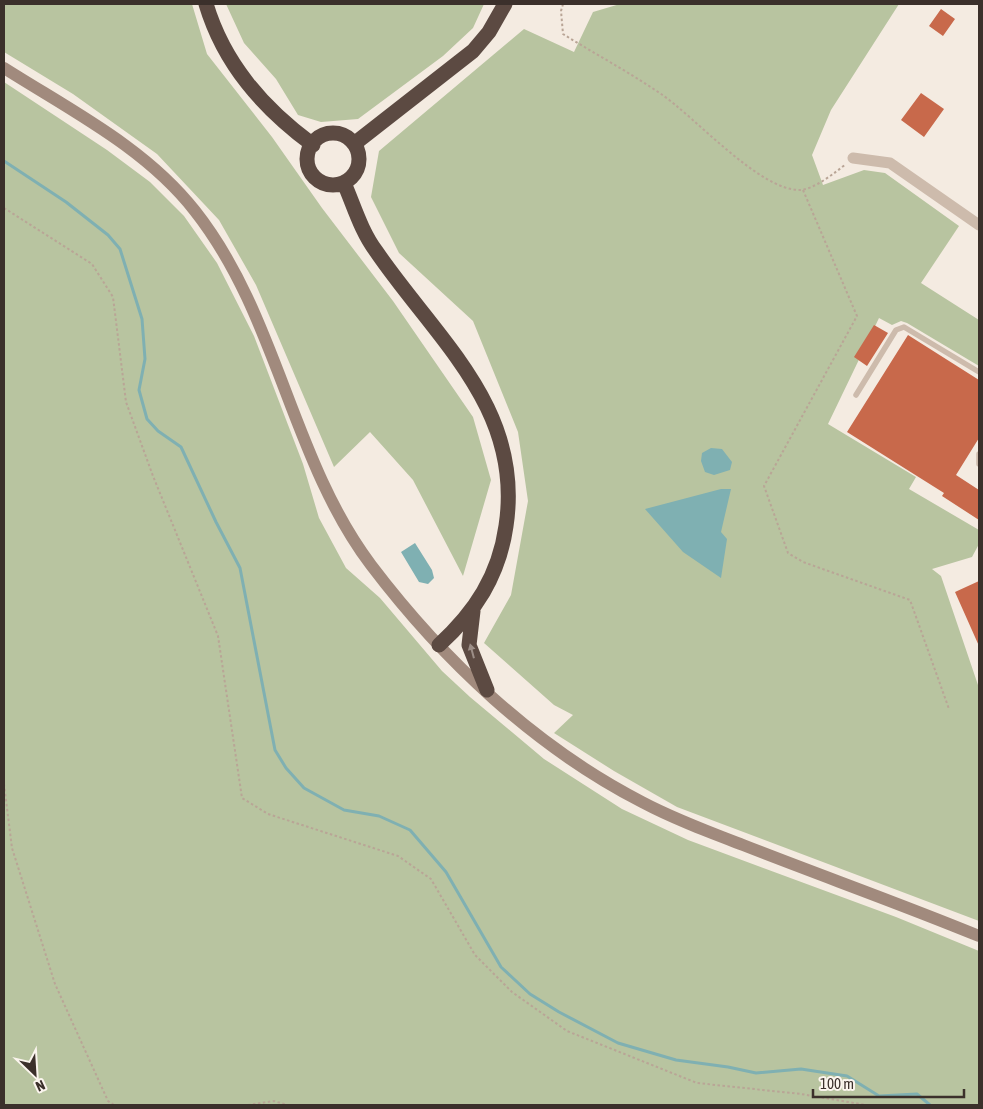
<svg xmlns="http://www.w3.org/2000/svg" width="983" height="1109" viewBox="0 0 983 1109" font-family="'Asap Condensed',sans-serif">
  <rect width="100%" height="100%" fill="#f4ebe1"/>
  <path fill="#b8c4a0" d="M4,4H192L207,54L272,137L322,208L393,301L473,417L491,480L463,576L413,480L370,432L334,467L256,285L219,220L157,154L73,94L4,52Z
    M226,4H484L473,28L443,56L358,119L321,122L298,115L276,79L244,43Z
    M620,4H899L831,110L812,155L823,185L864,170L885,173L959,226L921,283L979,320V366L907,323L901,321L892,325L879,318L828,424L916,477L909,489L979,530V544L972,557L932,569L941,576L979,688V921L677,807L614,771L554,733L573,715L554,705L484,643L511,595L528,501L518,432L473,321L399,253L371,197L379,151L524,29L574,52L593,12Z
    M4,82L107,150L150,182L184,216L217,263L254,336L303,464L319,518L346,568L380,598L442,671L470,697L544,759L622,809L688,840L896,917L979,951V1105H4Z"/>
  <path fill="#7fb0b2" d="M711,448L722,449L732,462L730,470L714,475L705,472L701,461L702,453Z
    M721,489H731L721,532L727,539L721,578L683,552L645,509Z
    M415,543L432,570L434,578L428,584L419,582L401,552Z"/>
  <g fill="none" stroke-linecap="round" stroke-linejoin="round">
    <path stroke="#7fb0b2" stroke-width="3" d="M4,161L66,202L108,235L120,249L142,319L145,359L139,390L147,419L158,431L181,447L216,522L240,568L275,750L286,768L304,788L344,810L379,816L410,830L446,872L501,967L530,994L559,1012L618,1043L676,1060L728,1067L756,1073L801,1069L814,1071L847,1076L879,1096L917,1094L930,1105"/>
  </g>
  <path fill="#c8694b" d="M941,9L955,19L943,36L929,26Z
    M921,93L944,109L924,137L901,120Z
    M874,325L888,333L867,366L854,357Z
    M908,335L979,380V438L956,475L979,490V520L942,496L944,493L847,432Z
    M979,581V646L955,592Z"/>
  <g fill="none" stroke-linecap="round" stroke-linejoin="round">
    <path stroke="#b9a596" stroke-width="2" stroke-dasharray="2.5 2.5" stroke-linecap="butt" d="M563,4L561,11L563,34C595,54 629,72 661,94C694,116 760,191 800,190C813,190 836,172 846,164
      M803,190L857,316L764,486L788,553L803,562L910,600L949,709
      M4,208L92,264L113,297L126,402L153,476L218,636L242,798L268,814L398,856L431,879L475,955L512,992L567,1031L697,1083L801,1094L866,1105
      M4,784L12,848L55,984L108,1101L114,1105
      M248,1105L274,1101L287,1105"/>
    <path stroke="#cdbbac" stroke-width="5.5" d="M856,395L896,330L904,327L979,372
      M979,454V464"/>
    <path stroke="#cdbbac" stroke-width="11" d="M853,158L890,163L979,225"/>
    <path stroke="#a18a7d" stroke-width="12" d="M4,68C70,110 146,148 195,211C278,316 291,459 371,565C443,660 535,747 642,802C674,819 709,832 743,845C822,876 901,904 979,936"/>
    <path stroke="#5c4a42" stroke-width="15" d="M206,4C224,64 263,108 313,145
      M307 159a26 26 0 1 1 52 0a26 26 0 1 1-52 0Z
      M354,144L473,51L489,32L505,4
      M344,183C354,206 361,231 376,251C436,339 524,408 506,526C499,576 475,612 439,645
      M473,611L469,645L487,690"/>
  </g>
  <defs><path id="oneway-solid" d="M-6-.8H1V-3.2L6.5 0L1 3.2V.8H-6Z" transform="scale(1.25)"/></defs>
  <use fill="#9c8e87" href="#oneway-solid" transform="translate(472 651) rotate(-105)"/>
  <rect width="983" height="1109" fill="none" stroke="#3b302b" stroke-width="10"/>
  <g transform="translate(35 1074) rotate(155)" stroke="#fbf5ee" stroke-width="4" paint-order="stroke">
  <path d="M0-4L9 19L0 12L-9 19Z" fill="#3b302b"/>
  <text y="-8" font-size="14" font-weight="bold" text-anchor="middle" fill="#3b302b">N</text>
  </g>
  <path d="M813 1089v8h151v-8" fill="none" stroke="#3b302b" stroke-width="2.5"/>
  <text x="820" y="1089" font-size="15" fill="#3b302b" stroke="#fbf5ee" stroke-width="4" paint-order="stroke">100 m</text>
</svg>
